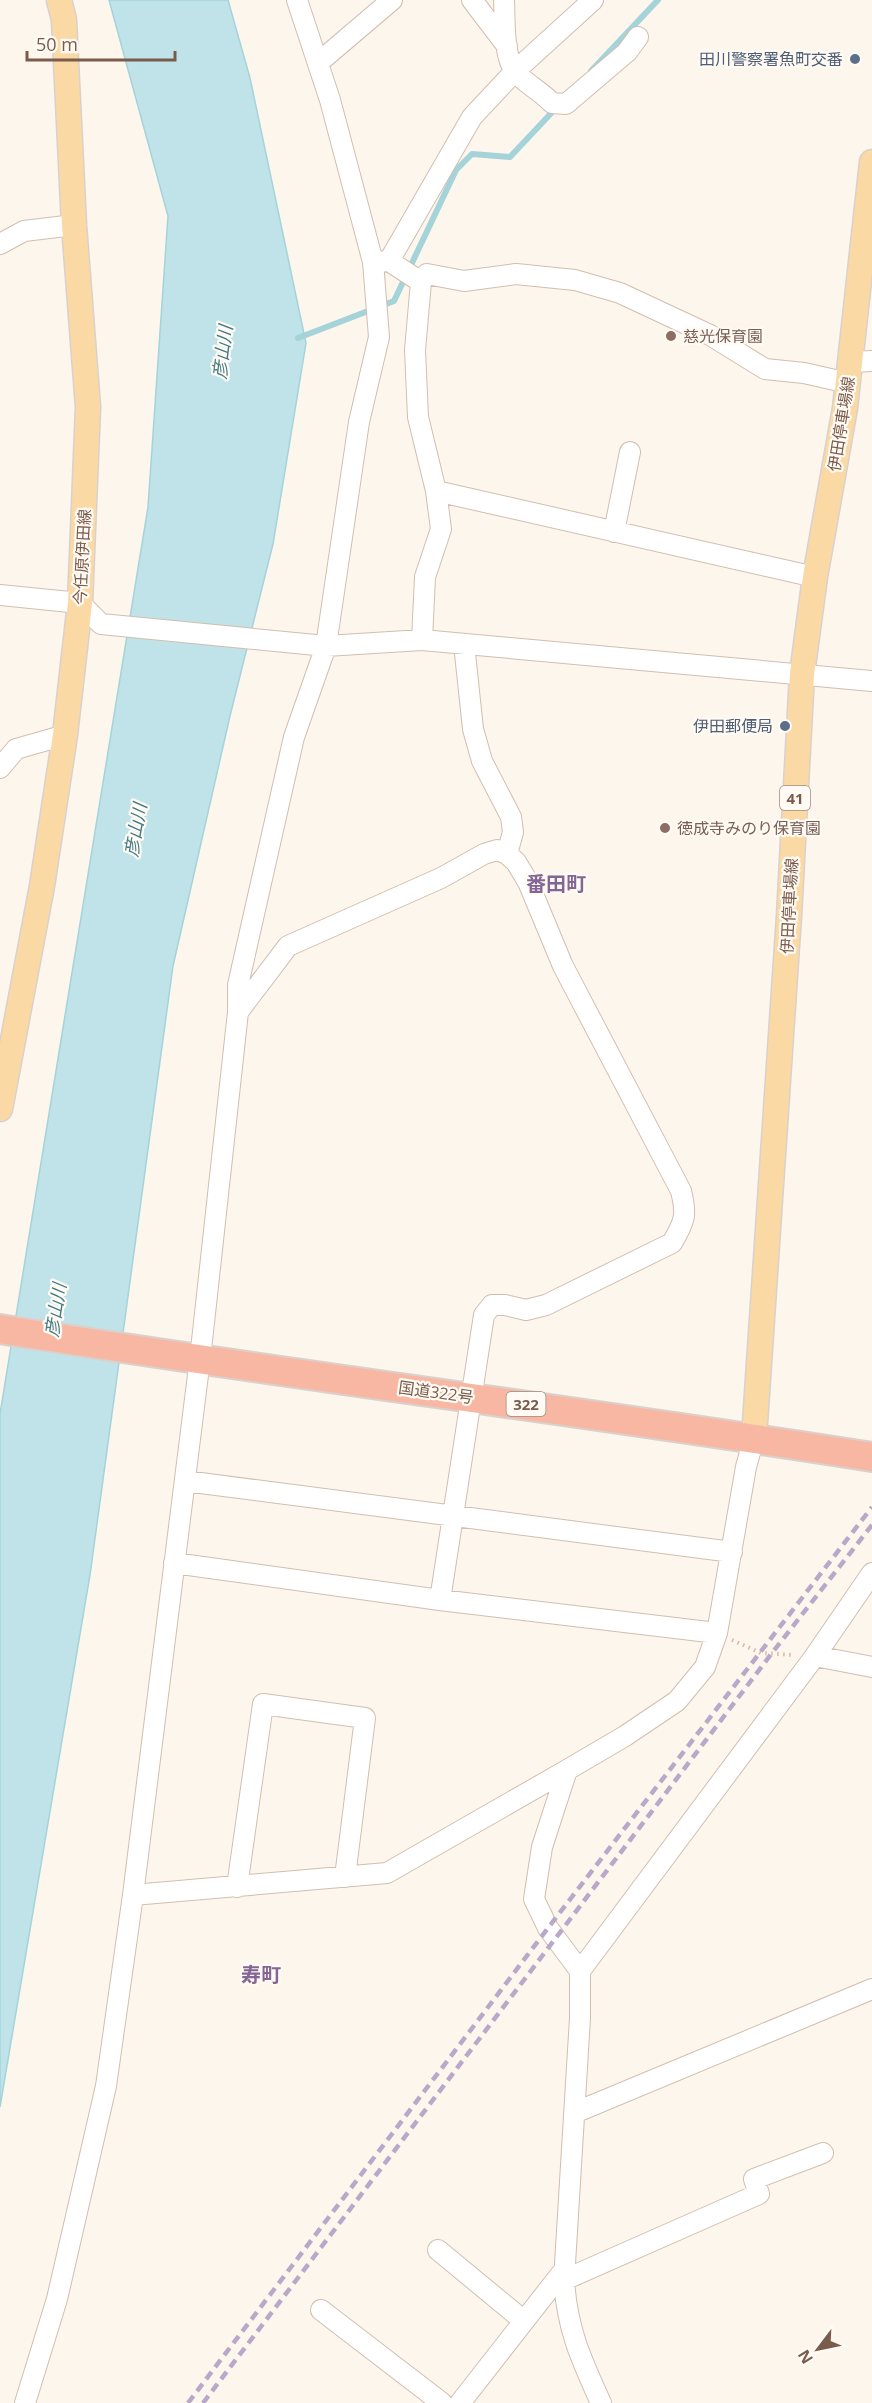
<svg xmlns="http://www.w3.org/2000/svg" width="872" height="2403" viewBox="0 0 872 2403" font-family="'Open Sans','Noto Sans JP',sans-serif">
  <rect width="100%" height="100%" fill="#fdf6ec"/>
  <path fill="#bfe3e8" stroke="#a5d3da" stroke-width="1.5" d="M109,0H228L250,78L306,343L273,544L230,716L173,966L90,1575L0,2107V1414L148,507L168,216Z"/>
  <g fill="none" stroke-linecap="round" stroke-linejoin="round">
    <path stroke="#a5d3da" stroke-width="6" d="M591,71L658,0
      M298,338L394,301L456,170L472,154L510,157L557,107"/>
    <defs>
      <path id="minor" d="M472,0L507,46
        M504,0C505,19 503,56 515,71C525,84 541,91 552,103L566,104L627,52L638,37
        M318,63L392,0
        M0,244L24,231L74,225
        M389,261L472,117L515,71L593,0
        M376,262L389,261L421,282
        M851,362L872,361
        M436,491L815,577
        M614,532L630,452
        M0,595L80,603L101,624L326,646L422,640L872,681
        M422,640L425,577L441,529L436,491L418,417L415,350L421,282L427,274L464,281L516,274L575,280L620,293L710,335L765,369L804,373L848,383
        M464,644L473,729L482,761L511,817L513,832L507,854
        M0,768L16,749L65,735
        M238,1012L288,946L441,878L484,854L497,850L507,854L516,862L528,882L563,966L681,1191C687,1215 685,1221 672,1243L546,1305L526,1310L505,1305H492L484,1315L440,1600
        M185,1481L732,1552
        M174,1563L440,1600L717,1633
        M815,1656L872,1667
        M237,1887L263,1704L365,1718L345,1877
        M133,1895L387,1873L567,1770
        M580,1971L548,1928L534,1899L542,1847L567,1770L625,1736L677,1701L705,1667L717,1633L746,1467L754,1438
        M574,2113L872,1989
        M438,2250L524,2321
        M564,2280L759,2194L754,2179L823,2153
        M321,2310L442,2403
        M25,2403L57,2299L106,2086L133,1895L200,1359L238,1012V985L294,737L326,646L359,422L379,337L373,262L330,100L297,0
        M460,2403L564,2270
        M601,2403C581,2359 567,2329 564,2280L580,2018V1971L815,1656L872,1573"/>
      <path id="major" d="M0,1109L42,886L65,735L80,603L88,407L74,225L64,20L59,0
        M754,1438L789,916L802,674L815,577L845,408L872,162"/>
      <path id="highway" d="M0,1329C290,1375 582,1411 872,1457"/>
    </defs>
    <use href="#minor" stroke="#d1beb0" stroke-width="22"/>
    <use href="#major" stroke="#dad1cd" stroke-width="27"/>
    <use href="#highway" stroke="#dad1cd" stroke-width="32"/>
    <path stroke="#d9b8a5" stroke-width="4" stroke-dasharray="1.5 4.5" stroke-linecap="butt" d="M732,1640L761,1653L794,1655"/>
    <use href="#minor" stroke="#fff" stroke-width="20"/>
    <use href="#major" stroke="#fbd9a5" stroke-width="24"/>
    <use href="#highway" stroke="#f7b7a3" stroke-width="28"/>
    <path stroke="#b9a8c9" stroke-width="4.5" stroke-dasharray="9 6" stroke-linecap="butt" d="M188,2403L548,1928L872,1507
      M203,2403L772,1653L872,1525"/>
  </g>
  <g fill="#5c6f8a" stroke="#fffaf3" stroke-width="2">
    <circle cx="855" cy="59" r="6"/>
    <circle cx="785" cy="726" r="6"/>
  </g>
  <g fill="#8d6e63" stroke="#fffaf3" stroke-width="2">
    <circle cx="671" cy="336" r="6"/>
    <circle cx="665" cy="828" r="6"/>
  </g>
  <g text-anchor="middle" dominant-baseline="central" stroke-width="4.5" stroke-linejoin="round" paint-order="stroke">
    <g fill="#fffaf3" stroke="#a28b7f" stroke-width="1.5">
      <rect x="780" y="786" width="30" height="24" rx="4.5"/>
      <rect x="506.5" y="1392" width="39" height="24" rx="4.5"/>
    </g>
    <g font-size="15" font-weight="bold" fill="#7a5c4d">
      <text x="795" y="798">41</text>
      <text x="526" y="1404">322</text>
    </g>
    <g font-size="16" fill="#4e5e75" stroke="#fffaf3" text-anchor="end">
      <text x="843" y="59">田川警察署魚町交番</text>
      <text x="773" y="726">伊田郵便局</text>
    </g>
    <g font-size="16" fill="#785e54" stroke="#fffaf3" text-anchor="start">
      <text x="683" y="336">慈光保育園</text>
      <text x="677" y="828">徳成寺みのり保育園</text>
    </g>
    <g font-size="16" fill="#7a5c4d" stroke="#fffaf3">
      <text transform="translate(841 424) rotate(-81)">伊田停車場線</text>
      <text transform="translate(82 557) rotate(-87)">今任原伊田線</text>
      <text transform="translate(789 906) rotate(-87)">伊田停車場線</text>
      <text transform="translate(436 1392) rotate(8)">国道322号</text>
    </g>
    <g font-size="18" font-style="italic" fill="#437c86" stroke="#fffaf3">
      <text transform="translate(222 352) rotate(-83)">彦山川</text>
      <text transform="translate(135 830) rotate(-80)">彦山川</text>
      <text transform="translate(55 1310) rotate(-81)">彦山川</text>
    </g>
    <g font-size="20" font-weight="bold" fill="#846695" stroke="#fffaf3">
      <text x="556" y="883">番田町</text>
      <text x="261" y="1974">寿町</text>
    </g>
  </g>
  <g transform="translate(818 2349) rotate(238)" stroke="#fffaf3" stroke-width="4.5" paint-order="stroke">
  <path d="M0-4.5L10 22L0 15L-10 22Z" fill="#7a5c4d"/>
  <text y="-9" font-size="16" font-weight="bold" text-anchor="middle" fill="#7a5c4d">N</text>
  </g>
  <path d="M27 51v9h148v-9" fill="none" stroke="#7a5c4d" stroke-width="3"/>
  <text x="36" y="51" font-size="18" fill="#7a5c4d" stroke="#fffaf3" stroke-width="4.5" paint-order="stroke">50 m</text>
</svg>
